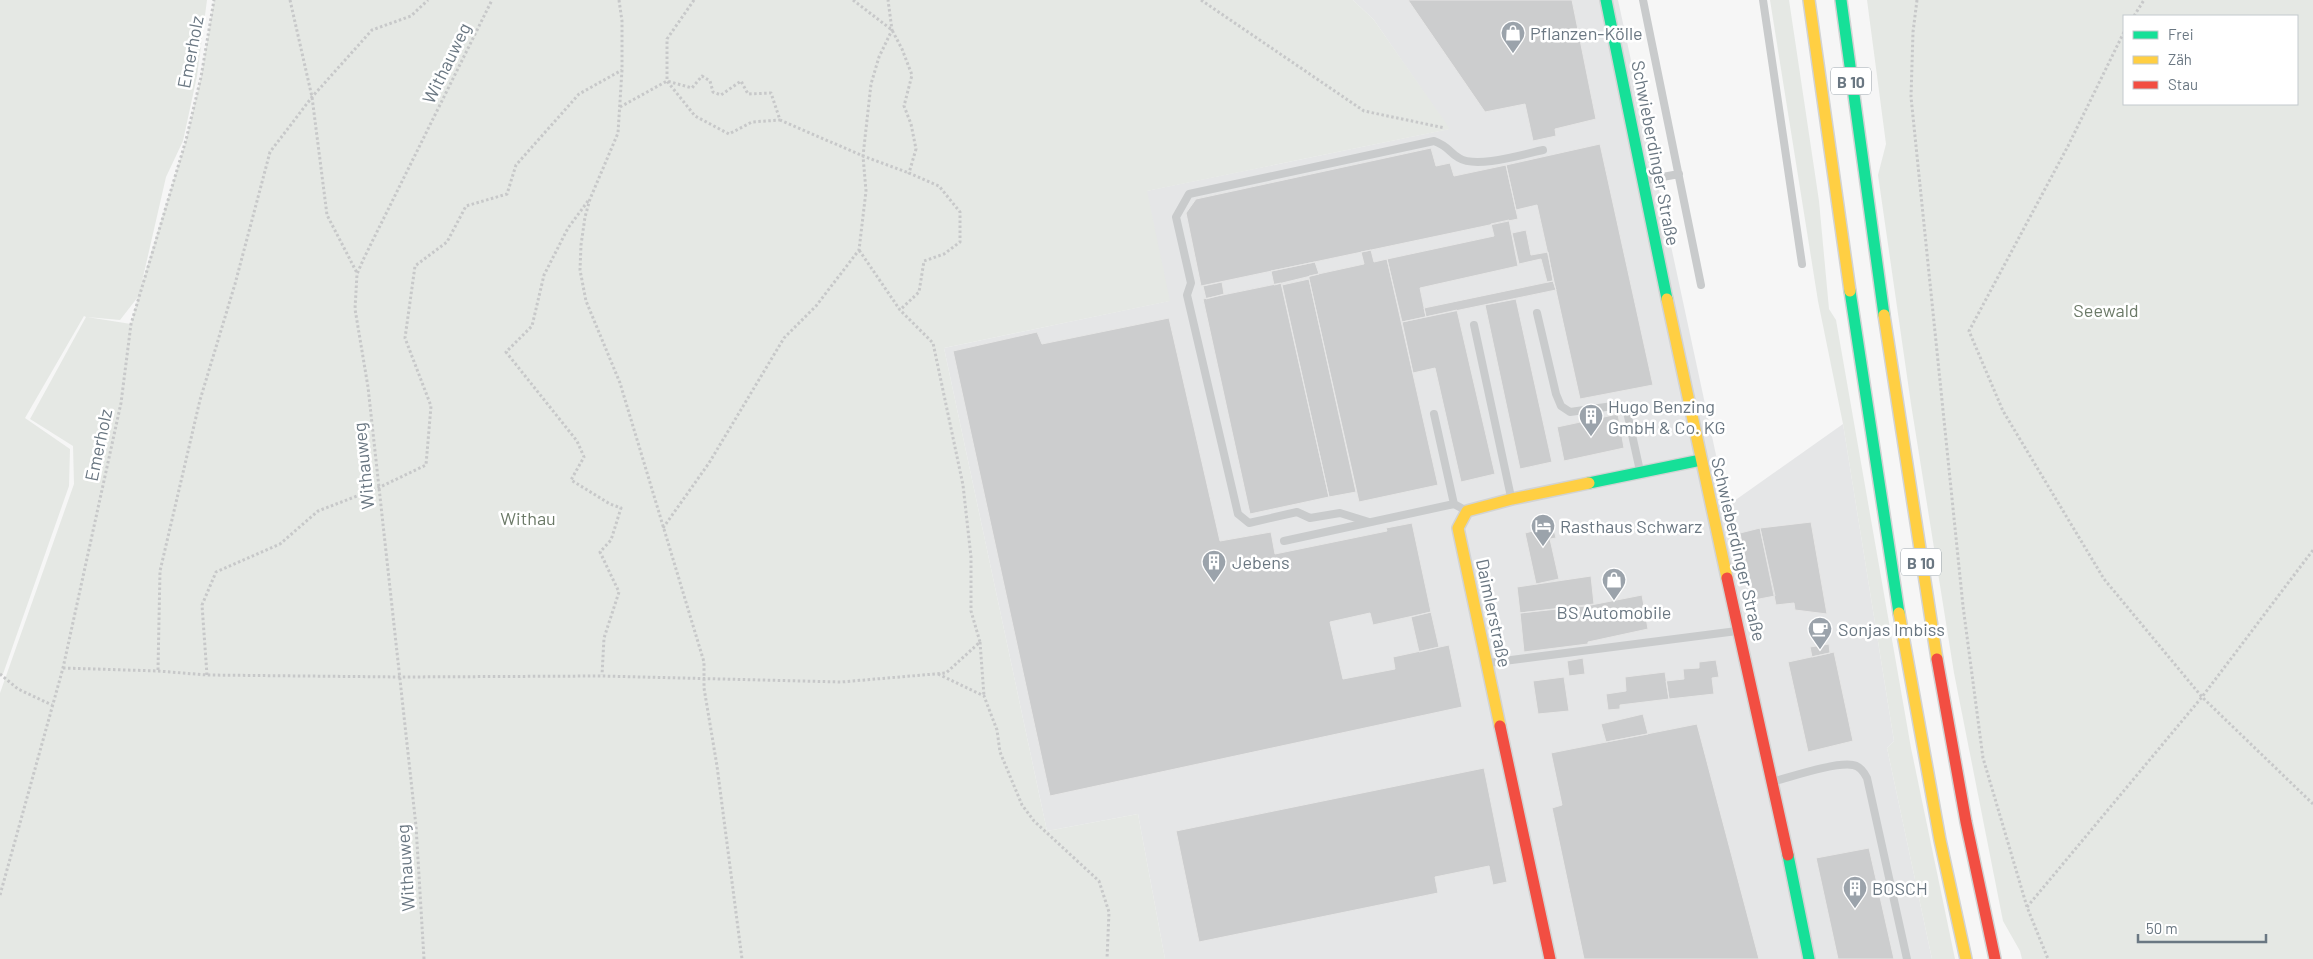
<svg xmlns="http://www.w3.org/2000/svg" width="2313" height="959" viewBox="0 0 2313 959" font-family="Barlow,sans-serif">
  <rect width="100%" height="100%" fill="#f6f6f6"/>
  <path fill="#e5e6e7" d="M1353,0H1618L1727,506L1843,424L1894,741L1887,748L1932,959H1165L1138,814L1047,831L944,348L1169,301L1146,191L1449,129L1374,20Z"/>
  <path fill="#e5e8e4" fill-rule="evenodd" d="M0,0H207L197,76L183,141L166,177L141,286L186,140L201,77L214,0H1353L1374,20L1450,129L1147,191L1170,301L944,348L1047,831L1138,814L1165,959H0V693L74,484L73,446L30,419L86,317L84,316L25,418L70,449L69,486L3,674L0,676ZM138,297L131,324L87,317L120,320Z
    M1770,0H1789L1819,201L1829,309L1836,320L1911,748L1955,959H1932L1887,748L1894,741L1843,424L1818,301Z
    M1867,0H2313V959H2022L2020,951L2003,921L1954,673L1911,404L1878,175L1886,144ZM2124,16H2297V104H2124Z"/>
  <path fill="#cccdce" stroke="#e6e6e6" d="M1408,0H1572L1596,119L1555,129L1556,136L1533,141L1525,104L1485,112Z
    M1600,144L1653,385L1580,399L1537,205L1516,210L1506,165Z
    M1431,148L1436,166L1450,163L1454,176L1506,165L1518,219L1201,286L1186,213L1196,199Z
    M1509,220L1518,266L1420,288L1426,317L1402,322L1387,259L1494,236L1491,224Z
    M1526,230L1531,255L1548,252L1553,281L1547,282L1541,259L1519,264L1512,233Z
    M1371,250L1374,262L1387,259L1438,485L1359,502L1309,279V276L1364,264L1361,252Z
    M1315,262L1319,274L1274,285L1271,271Z
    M1309,279L1356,492L1329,497L1282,285Z
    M1553,281L1556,290L1426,317L1424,308Z
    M1222,282L1224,294L1206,299L1203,286Z
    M1281,283L1329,497L1250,514L1203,299Z
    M1516,299L1552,462L1520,469L1485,305Z
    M1457,310L1495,474L1461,482L1435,368L1413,373L1402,322Z
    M1169,318L1220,541L1271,532L1275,554L1387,531L1386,528L1412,523L1431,612L1373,625L1370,613L1330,622L1343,679L1395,669L1393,657L1449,645L1462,707L1050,796L953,351L1037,332L1042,344Z
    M1618,414L1624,448L1564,461L1557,427Z
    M1811,522L1827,614L1795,610L1794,603L1776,605L1760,528Z
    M1553,526L1556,538L1550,539L1559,579L1536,584L1525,533Z
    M1760,528L1775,596L1754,600L1740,533Z
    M1591,576L1594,604L1520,613L1517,587Z
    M1642,595L1648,629L1588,642V644L1524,652L1520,613L1586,606Z
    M1431,612L1439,647L1419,652L1411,617Z
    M1829,644L1830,653L1812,657L1810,647Z
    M1834,652L1853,741L1808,752L1788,662Z
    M1583,658L1585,674L1569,676L1567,661Z
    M1716,660L1719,677L1712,678L1714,694L1669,699L1666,681L1684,679L1683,669L1699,668V662Z
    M1665,672L1669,699L1620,705V709L1608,710L1606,694L1626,691L1625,677Z
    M1564,677L1569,711L1538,714L1533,681Z
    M1643,714L1648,734L1606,742L1601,724Z
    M1697,724L1759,959H1584L1552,808L1562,805L1551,753Z
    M1484,768L1507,882L1493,885L1489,866L1435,877L1438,893L1199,942L1176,831Z
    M1869,848L1894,959H1838L1816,858Z"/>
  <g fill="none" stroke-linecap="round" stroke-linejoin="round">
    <defs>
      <path id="fast" d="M1606,0L1667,299
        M1841,0L1884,315
        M1850,291L1899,613
        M1589,483L1701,460
        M1788,855L1809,959"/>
      <path id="slow" d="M1809,0L1850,291
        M1667,299L1727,578
        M1884,315L1937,659
        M1899,613L1940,840L1966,959
        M1500,726L1458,528L1467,511L1512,499L1589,483"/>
      <path id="jam" d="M1727,578L1788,855
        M1937,659L1966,822L1995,959
        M1500,726L1550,959"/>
    </defs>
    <use href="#fast" stroke="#d2d3d3" stroke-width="14"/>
    <use href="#slow" stroke="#d2d3d3" stroke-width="14"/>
    <use href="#jam" stroke="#d2d3d3" stroke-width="14"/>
    <path stroke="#c7c8c9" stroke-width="3" stroke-dasharray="2.5 2.5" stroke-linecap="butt" d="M290,0L312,97L327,215L357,273
      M619,0L622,21V70L618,133L590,199L585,217L581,245L580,270L586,301L620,383L704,662V688L717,766L742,959
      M694,0L667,39V81L695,116L729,134L752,122L780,120
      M853,0L892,30L902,49L912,75L904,106L911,124L916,149L909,173L939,186L960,212V242L944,254L924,261L919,292L900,310
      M1201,0L1364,111L1445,128
      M1917,0L1913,32L1911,97L1963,606L1983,758L2027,907L2048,959
      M2134,16L2144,0
      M2124,32L2068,146L1969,331L2003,411L2104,579L2202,697L2313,804
      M620,107L667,81L692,88L702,76L710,81L713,92L721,95L741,81L748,94L771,93L780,120L863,156L909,173
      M588,201L568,228L544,275L532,326L506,352L577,441L584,457L571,480L610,504L621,508L611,540L600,552L619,592L604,638L602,675
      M663,528L709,463L784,338L816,306L859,250L866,191L863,156L871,84L879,57L892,30L888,0
      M980,642L984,696
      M63,668L158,671L207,675L400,677L602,676L841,682L946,673L980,642L971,611V557L963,485L933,343L900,310L859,250
      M158,670L160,571L200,400L235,284L270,152L312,97L372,30L411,16L428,0
      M0,674L18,689L52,705
      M938,674L984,696L997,730L1000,752L1022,805L1034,821L1099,881L1109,912L1107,959
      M207,675L202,605L216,572L280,544L318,511L378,488L426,465L431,406L405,338L415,266L447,242L466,206L507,194L516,165L579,94L622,70
      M0,895L63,668L121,403L131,324L186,140L201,77L214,0
      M2027,907L2202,697L2313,550
      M424,959L416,826L368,387L355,309L357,274L364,258L492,0"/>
    <path stroke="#c9cbcc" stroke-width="8" d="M1643,0L1701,285
      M1763,0L1802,264
      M1646,180L1679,174
      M1537,313L1556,394L1561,406L1570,412L1620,405L1627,412L1640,471
      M1474,325L1511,497
      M1434,414L1454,504
      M1369,522L1340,513L1310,518L1297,512L1249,523L1238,514L1187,295L1191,283L1176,217L1189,194L1434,141C1450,147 1448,152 1459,158C1476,169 1524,154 1543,150
      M1284,541L1454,504L1465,510
      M1488,663L1737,631
      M1775,781C1794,776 1835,762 1853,765C1860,766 1864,772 1867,778L1907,959"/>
    <use href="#fast" stroke="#16e098" stroke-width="11"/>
    <use href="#slow" stroke="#ffcf43" stroke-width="11"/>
    <use href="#jam" stroke="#f24e42" stroke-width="11"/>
  </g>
  <defs>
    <symbol id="shop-pin" viewBox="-11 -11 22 30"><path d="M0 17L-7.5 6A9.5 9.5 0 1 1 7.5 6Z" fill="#9ba3ab" stroke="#fff"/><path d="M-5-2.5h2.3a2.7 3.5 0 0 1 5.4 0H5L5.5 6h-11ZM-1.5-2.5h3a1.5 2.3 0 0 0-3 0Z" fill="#fff"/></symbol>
    <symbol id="building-pin" viewBox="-11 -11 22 30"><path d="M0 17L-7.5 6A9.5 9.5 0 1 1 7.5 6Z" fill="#9ba3ab" stroke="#fff"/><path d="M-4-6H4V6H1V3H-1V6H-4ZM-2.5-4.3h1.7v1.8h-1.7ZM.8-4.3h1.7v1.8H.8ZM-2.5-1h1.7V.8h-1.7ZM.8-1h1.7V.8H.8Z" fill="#fff"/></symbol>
    <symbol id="hotel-pin" viewBox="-11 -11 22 30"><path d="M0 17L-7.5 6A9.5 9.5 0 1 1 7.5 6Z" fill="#9ba3ab" stroke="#fff"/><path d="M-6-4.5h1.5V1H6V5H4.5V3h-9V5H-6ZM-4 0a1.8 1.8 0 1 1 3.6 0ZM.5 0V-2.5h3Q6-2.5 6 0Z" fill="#fff"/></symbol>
    <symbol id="cafe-pin" viewBox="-11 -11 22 30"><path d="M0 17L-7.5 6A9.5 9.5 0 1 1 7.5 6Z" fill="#9ba3ab" stroke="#fff"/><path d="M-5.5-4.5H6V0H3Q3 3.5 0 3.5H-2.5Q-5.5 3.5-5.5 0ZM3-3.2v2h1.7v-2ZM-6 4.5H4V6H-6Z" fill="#fff"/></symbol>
  </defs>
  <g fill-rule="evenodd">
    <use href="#shop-pin" x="1499" y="19" width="28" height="38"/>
    <use href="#building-pin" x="1577" y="402" width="28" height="38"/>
    <use href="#hotel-pin" x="1529" y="512" width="28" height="38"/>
    <use href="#building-pin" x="1200" y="548" width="28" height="38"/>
    <use href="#shop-pin" x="1600" y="566" width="28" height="38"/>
    <use href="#cafe-pin" x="1806" y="615" width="28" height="38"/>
    <use href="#building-pin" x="1841" y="874" width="28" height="38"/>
  </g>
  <g text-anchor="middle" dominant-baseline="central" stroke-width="5" stroke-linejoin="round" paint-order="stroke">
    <g fill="#fff" stroke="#97a0a8" stroke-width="1">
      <rect x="1831" y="67.5" width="40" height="27" rx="4"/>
      <rect x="1901" y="548.5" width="40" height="27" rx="4"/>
    </g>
    <g font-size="16" font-weight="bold" fill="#6a7782">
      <text x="1851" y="81">B 10</text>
      <text x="1921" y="562">B 10</text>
    </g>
    <g font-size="18" fill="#6a7782" stroke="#fff" text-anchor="start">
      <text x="1530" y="33">Pflanzen-Kölle</text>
      <text x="1608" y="406">Hugo Benzing<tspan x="1608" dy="21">GmbH &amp; Co. KG</tspan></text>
      <text x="1560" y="526">Rasthaus Schwarz</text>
      <text x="1232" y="562">Jebens</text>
      <text x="1614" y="612" text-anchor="middle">BS Automobile</text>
      <text x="1838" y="629">Sonjas Imbiss</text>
      <text x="1872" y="888">BOSCH</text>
    </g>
    <g font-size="18" fill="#6a7782" stroke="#fff">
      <text transform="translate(190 52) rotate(-79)">Emerholz</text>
      <text transform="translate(446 63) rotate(-64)">Withauweg</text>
      <text transform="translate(1656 153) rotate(79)">Schwieberdinger Straße</text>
      <text transform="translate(98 445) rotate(-78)">Emerholz</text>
      <text transform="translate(363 466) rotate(-96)">Withauweg</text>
      <text transform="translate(1739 549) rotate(77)">Schwieberdinger Straße</text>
      <text transform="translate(1494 613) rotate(78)">Daimlerstraße</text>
      <text transform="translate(405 868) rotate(-94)">Withauweg</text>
    </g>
    <g font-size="18" fill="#6c7a68" stroke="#fff">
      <text x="2106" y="310">Seewald</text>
      <text x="528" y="518">Withau</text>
    </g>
  </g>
  <rect x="2123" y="15" width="175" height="90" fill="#ffffff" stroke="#c3c9cd"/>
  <rect x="2133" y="31" width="25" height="8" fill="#16e098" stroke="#c3c9cd"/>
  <text x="2168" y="40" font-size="15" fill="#6a7782">Frei</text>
  <rect x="2133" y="56" width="25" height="8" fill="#ffcf43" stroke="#c3c9cd"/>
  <text x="2168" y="65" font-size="15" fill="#6a7782">Zäh</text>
  <rect x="2133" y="81" width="25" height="8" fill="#f24e42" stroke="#c3c9cd"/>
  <text x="2168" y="90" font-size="15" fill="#6a7782">Stau</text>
  <path d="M2138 934v8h128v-8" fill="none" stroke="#6a7782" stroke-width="2.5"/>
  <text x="2146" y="934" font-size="15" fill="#6a7782" stroke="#ffffff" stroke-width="4" paint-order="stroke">50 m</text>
</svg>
